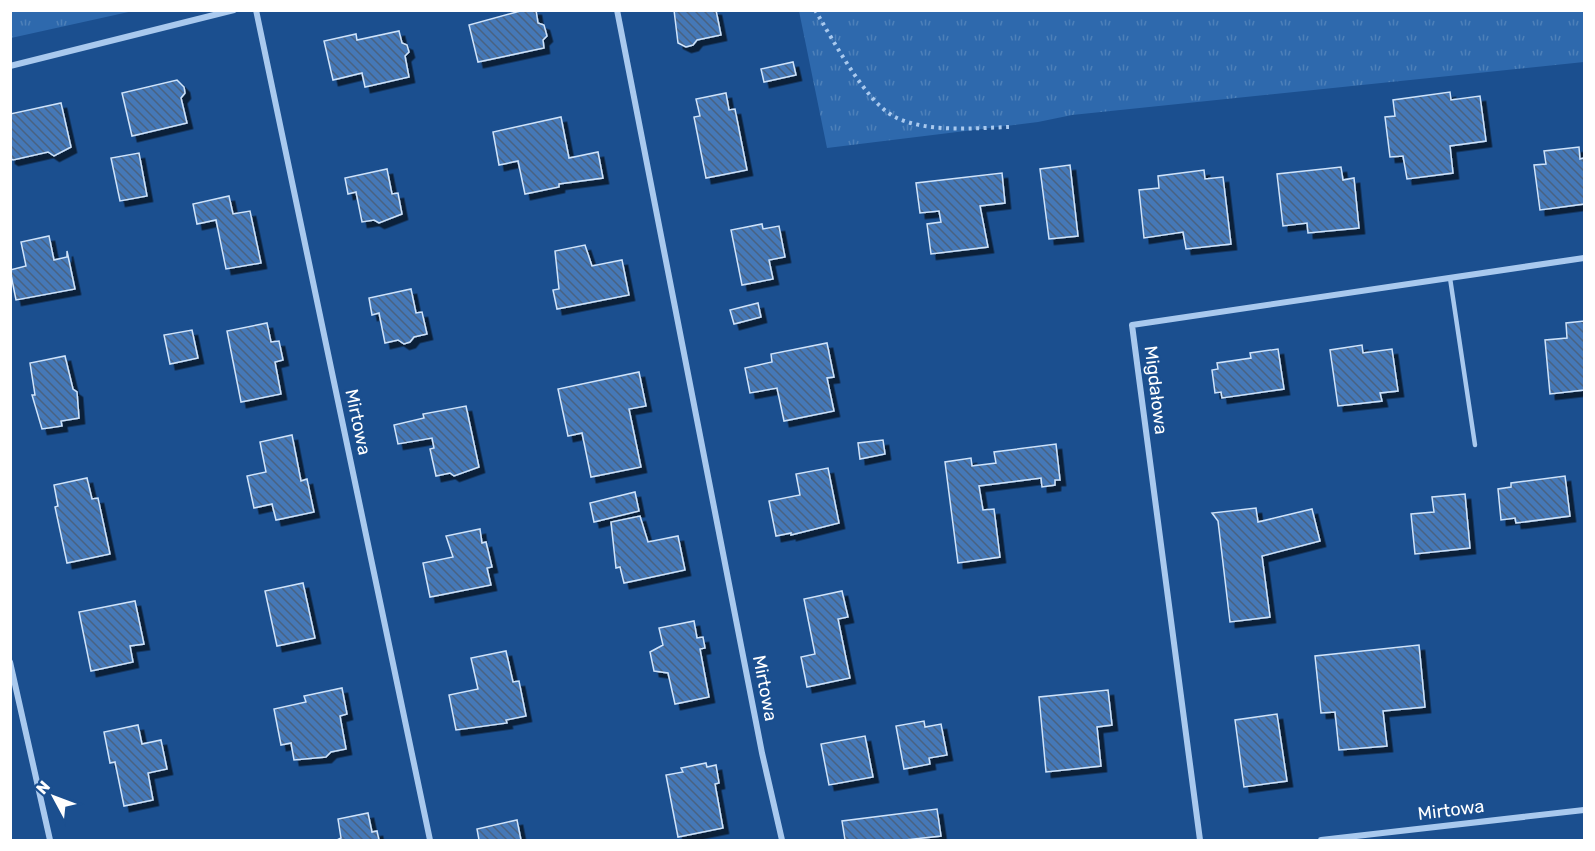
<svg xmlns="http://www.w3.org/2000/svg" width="1595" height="851" viewBox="0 0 1595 851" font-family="Rubik,sans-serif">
  <defs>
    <pattern id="grass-tufts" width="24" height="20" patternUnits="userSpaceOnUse" patternTransform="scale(1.5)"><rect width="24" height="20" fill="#2e69ad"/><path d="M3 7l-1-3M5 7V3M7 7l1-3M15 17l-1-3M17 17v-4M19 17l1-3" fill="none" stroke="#4d80b9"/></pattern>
    <pattern id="building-back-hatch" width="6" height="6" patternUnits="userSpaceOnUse" patternTransform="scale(1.5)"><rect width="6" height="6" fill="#4478b7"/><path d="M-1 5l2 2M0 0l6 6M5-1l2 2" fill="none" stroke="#486282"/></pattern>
    <filter id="shadow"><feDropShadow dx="5.5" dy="5.5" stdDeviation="0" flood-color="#0009"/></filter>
  </defs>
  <rect width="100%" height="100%" fill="#1b4f8f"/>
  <path fill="url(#grass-tufts)" d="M11,10H133V11L11,38Z
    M799,11H1584V62L1072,115L1038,122L827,148Z"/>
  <path fill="url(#building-back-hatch)" stroke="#cfe3fa" stroke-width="1.5" filter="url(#shadow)" d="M524,10H536L538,23L544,25L547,36L543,40L544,48L478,62L469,25Z
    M674,10H716L721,35L697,40L693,45L686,47L678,43Z
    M399,31L402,43L407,45L409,52L405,56L409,77L365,87L362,73L333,80L324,41L356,34L357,40Z
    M793,62L796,75L764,82L761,69Z
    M177,80L184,87L185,93L181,98L187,123L132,136L122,93Z
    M1450,92L1451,100L1480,96L1486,141L1450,146L1453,173L1407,179L1403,156L1390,157L1385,117L1395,116L1393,100Z
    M726,93L729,110L735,109L747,170L706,178L694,117L700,116L696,99Z
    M61,103L71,147L54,156L48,152L13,160L10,158V114Z
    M561,117L569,158L598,152L603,178L559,184V187L525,194L518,161L499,165L493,132Z
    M1579,147L1580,159L1584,158V204L1540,210L1534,165L1546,164L1544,151Z
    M139,153L147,196L120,201L111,158Z
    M1070,165L1078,236L1049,239L1040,169Z
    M1341,167L1343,180L1354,178L1359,228L1308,233L1307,223L1283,226L1277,174Z
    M387,169L392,194L398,193L402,214L379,223L374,220L362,222L356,192L348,194L345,178Z
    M1204,170L1205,179L1223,177L1231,244L1186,249L1183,232L1144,238L1139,190L1159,188L1158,176Z
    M1002,173L1005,203L980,206L988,247L931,254L927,224L941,222L939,211L920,213L916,183Z
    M229,196L233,214L250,211L261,263L226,269L216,220L197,224L193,204Z
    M762,224L763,229L779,226L785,257L769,260L773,279L742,285L731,230Z
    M49,236L54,260L67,257V251L75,289L16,300L10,270L26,266L21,242Z
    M585,245L592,266L622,260L629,295L557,309L553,290L559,289L555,251Z
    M411,289L416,313L422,312L427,334L414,337L410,342L404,344L398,340L385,343L379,313L372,315L369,298Z
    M758,303L761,317L734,324L730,310Z
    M1584,321V390L1550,394L1545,340L1567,338L1566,323Z
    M267,323L271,342L279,341L283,360L275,362L281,394L241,402L227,331Z
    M192,330L198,358L170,364L164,335Z
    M827,343L834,377L827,378L834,411L784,421L777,388L750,393L745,368L772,362L771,354Z
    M1362,345L1363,353L1392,349L1398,391L1380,393L1382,401L1338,406L1330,350Z
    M1278,349L1284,389L1222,398L1221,392L1215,393L1212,370L1218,369L1217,363L1251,358L1250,353Z
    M65,356L73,389L77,392L79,418L61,421L62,426L42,429L32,395H35L30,363Z
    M639,372L646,406L629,409L641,467L591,477L582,433L568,436L558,389Z
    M466,406L479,467L454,476L450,473L436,476L430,449L434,448L432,438L398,444L394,425L424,418L423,414Z
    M292,435L301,481L307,479L314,512L276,520L272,504L254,508L247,476L266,472L260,442Z
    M883,440L885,454L860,459L858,443Z
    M1056,444L1060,480H1055V485L1042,487L1041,478L979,486L983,510L994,509L1000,557L958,563L945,462L971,458L972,466L996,463L994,452Z
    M828,468L839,523L791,535V533L776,536L769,501L800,495L796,474Z
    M1565,476L1570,516L1516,523L1515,518L1501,520L1498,489L1511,487V483Z
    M87,478L92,499L98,498L110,554L67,563L55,507L58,506L54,485Z
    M635,492L639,511L594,522L590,503Z
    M1465,494L1470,548L1415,554L1411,514L1434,512L1432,497Z
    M1256,508L1258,522L1312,509L1320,541L1262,556L1270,617L1230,622L1218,521L1212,513Z
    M640,516L648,542L678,536L685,570L624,583L620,567L616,568L611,522Z
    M480,529L482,543L486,542L492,567L487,568L491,585L430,597L423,563L453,557L446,536Z
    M303,583L315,638L277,646L265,591Z
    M842,591L848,617L838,619L850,678L807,687L801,657L815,654L804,599Z
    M135,601L144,644L130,646L133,662L91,671L79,612Z
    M694,621L697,638L703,637L705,648L700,649L709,697L675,704L668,673L654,671L650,652L663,645L659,628Z
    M1419,645L1425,707L1383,711L1387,746L1339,750L1335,712L1321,713L1315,656Z
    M506,651L513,682L519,681L526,716L506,720L507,723L456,730L449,695L478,689L471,658Z
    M342,688L347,714L340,716L346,749L331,752L326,757L294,760L291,743L281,745L274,709L306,702L304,696Z
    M1108,690L1112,725L1097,727L1101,766L1046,772L1039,697Z
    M1277,714L1287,781L1244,787L1235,720Z
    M924,721L925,727L941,724L947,755L929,758L930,764L904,769L896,726Z
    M138,725L142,744L161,740L167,769L148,773L153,800L124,806L115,762L110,763L104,732Z
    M865,736L873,777L829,785L821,744Z
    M706,763L707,767L716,765L719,783L715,784L723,828L678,837L666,775L683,772L681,768Z
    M937,809L941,836L905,840H845L842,821Z
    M368,813L372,832L377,831L379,840H337L341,838L338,819Z
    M517,820L521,840H479L477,829Z"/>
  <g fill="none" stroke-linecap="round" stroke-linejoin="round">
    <path stroke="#a9c9ee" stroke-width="4" stroke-dasharray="3 4.5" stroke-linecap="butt" d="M815,10C832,38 866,103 895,117C927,133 974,128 1009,127"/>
    <path stroke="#a9c9ee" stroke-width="4.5" d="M1450,278L1475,445"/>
    <path stroke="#a9c9ee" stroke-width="6" d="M256,10L430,840
      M617,10L762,753L782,840
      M10,66L234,10
      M10,662L50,840
      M1200,840L1132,325L1584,258
      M1321,840L1584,810"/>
  </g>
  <g text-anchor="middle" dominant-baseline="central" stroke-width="4.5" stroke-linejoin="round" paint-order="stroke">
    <g font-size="18" fill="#fff" stroke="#1b4f8f">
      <text transform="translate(1156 390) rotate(83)">Migdałowa</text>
      <text transform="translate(358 422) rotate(78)">Mirtowa</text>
      <text transform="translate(765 688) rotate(79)">Mirtowa</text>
      <text transform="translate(1451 810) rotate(-7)">Mirtowa</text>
    </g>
  </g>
  <rect width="1595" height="851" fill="none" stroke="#ffffff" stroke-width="24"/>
  <g transform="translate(54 797) rotate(311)" stroke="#1b4f8f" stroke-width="4.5" paint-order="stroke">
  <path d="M0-4.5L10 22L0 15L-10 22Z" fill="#ffffff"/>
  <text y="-9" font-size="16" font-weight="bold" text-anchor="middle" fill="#ffffff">N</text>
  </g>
</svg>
